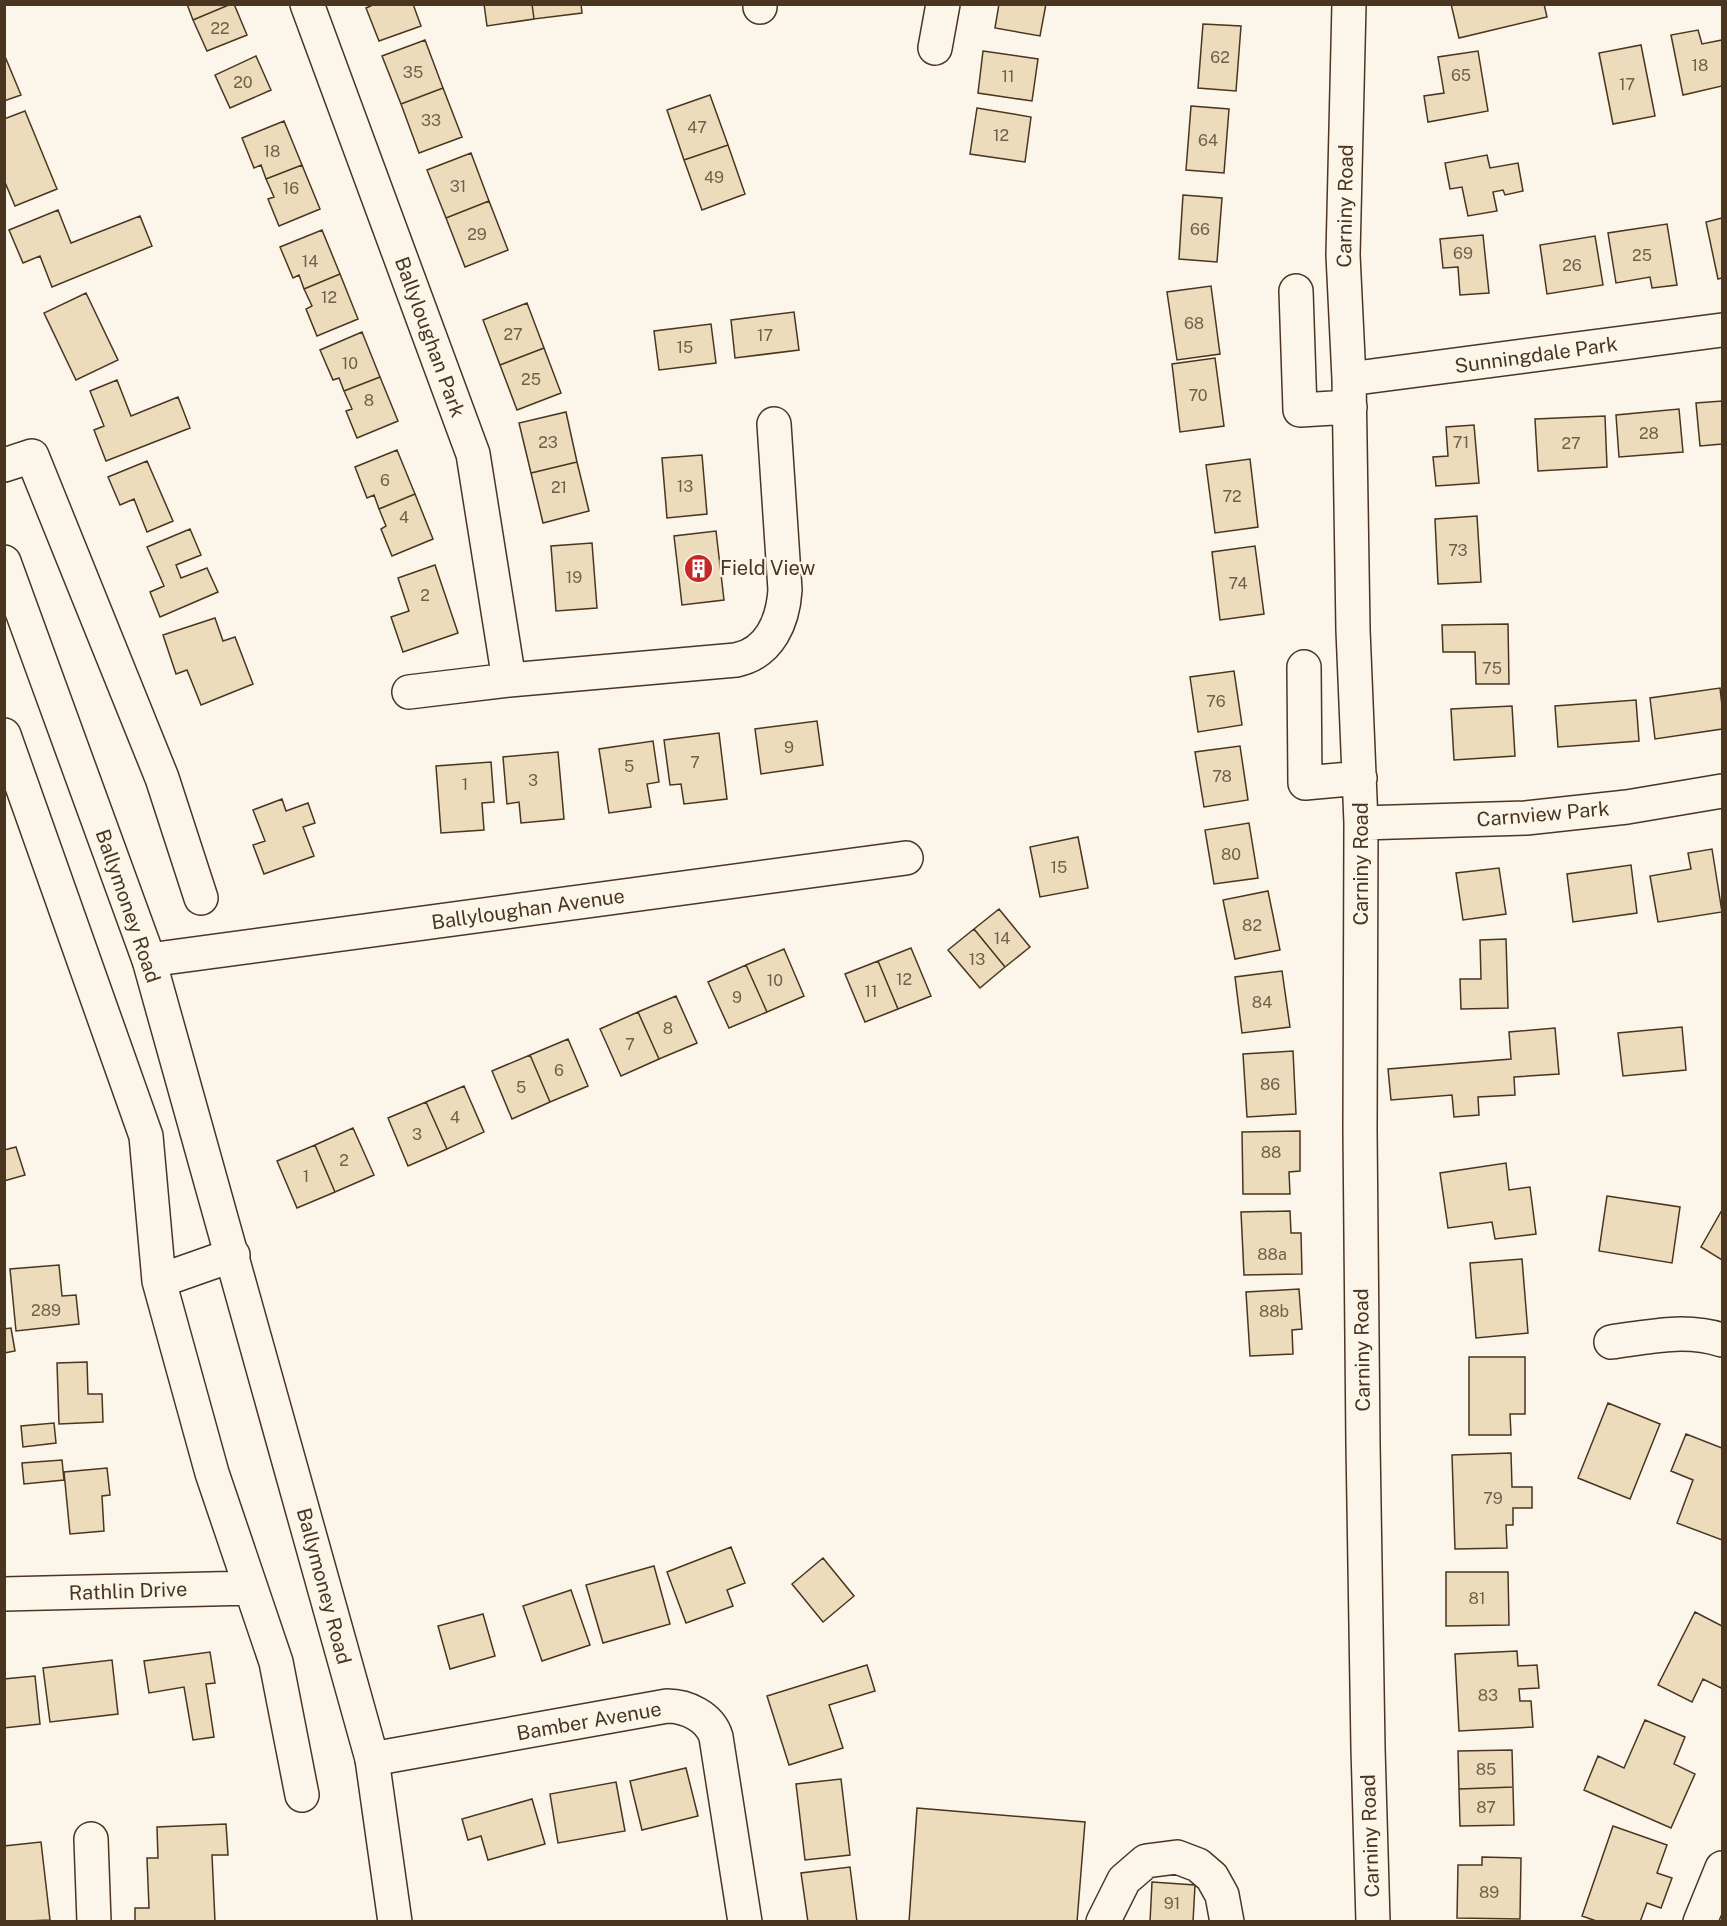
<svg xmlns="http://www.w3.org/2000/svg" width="1727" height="1926" viewBox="0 0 1727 1926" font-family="'Public Sans',sans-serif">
  <rect width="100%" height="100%" fill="#fbf6e9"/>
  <path fill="#ecdcbc" stroke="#4a3520" stroke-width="1.5" d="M187,4H231L193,20Z
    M231,4H234L247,35L207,51L193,20Z
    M375,4H413L421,26L379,41L366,8Z
    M484,4H532L534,19L487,26Z
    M532,4H581L582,13L534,19Z
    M999,4H1046L1040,36L995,28Z
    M1451,4H1544L1547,17L1459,38Z
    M1203,24L1241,26L1236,91L1198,88Z
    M1698,30L1702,44L1722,40V86L1683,95L1671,35Z
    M425,40L443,88L401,104L382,56Z
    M1641,45L1655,116L1613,124L1599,53Z
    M983,51L1038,59L1032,101L978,93Z
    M1478,51L1488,111L1428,122L1424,96L1444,93L1438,57Z
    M4,54L21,95L4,101Z
    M256,56L271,90L230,108L215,75Z
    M443,88L462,137L419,153L401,104Z
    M710,95L728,145L684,160L667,110Z
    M1191,106L1229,109L1224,173L1186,170Z
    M977,108L1031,117L1025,162L970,154Z
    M25,111L57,189L15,206L4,180V119Z
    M284,121L302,165L266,179L261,165L254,168L242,138Z
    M728,145L745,194L702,210L684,160Z
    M471,153L489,201L446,218L427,170Z
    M1487,155L1490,168L1518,163L1523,191L1505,195L1503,190L1493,192L1497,211L1468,216L1462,187L1450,189L1445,163Z
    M302,165L320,209L279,226L268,199L274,197L266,179Z
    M1183,195L1222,198L1217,262L1179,259Z
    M489,201L508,250L465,267L446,218Z
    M58,210L71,243L140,216L152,246L52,287L40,256L23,263L9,230Z
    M1722,218V278L1718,279L1706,222Z
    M1667,224L1677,285L1652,288L1650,277L1616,283L1608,233Z
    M322,230L340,274L304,289L299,275L293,278L280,247Z
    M1483,235L1489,293L1460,295L1458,267L1443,268L1440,239Z
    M1595,236L1603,285L1547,294L1540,245Z
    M340,274L358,319L317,336L306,309L312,306L304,289Z
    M1211,286L1220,354L1177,360L1167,292Z
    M86,293L118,360L76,380L44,313Z
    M527,303L544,348L500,365L483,320Z
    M794,312L799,350L735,358L731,320Z
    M711,324L716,363L659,370L654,331Z
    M362,332L380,377L344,391L339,378L333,380L320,350Z
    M544,348L561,393L517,410L500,365Z
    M1215,358L1224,426L1180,432L1172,364Z
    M380,377L398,421L357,438L346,411L352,409L344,391Z
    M117,380L131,416L178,397L190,428L106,461L94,430L104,426L90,391Z
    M1722,401V444L1700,446L1696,403Z
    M1679,409L1683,452L1619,457L1616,415Z
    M566,412L577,462L531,473L519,423Z
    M1605,416L1607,467L1538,471L1535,419Z
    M1474,425L1479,483L1436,486L1433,457L1448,456L1446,427Z
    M397,450L415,494L379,509L374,495L367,498L355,467Z
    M702,455L707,514L667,518L662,458Z
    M1250,459L1258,527L1215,533L1206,465Z
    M147,461L173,521L147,532L134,499L120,505L108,477Z
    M577,462L589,511L543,523L531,473Z
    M415,494L433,539L392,556L381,529L386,526L379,509Z
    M1477,516L1481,582L1438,584L1435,519Z
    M190,529L201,555L176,565L181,578L207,568L218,592L160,617L150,592L164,586L147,547Z
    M716,531L724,600L682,605L674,536Z
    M592,543L597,608L556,611L551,546Z
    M1255,546L1264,614L1220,620L1212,552Z
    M435,565L458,633L403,652L391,617L409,611L398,578Z
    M215,618L223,641L235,637L253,684L201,705L187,670L176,674L163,635Z
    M1508,624L1509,684H1476L1475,652H1443L1442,625Z
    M1234,671L1242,725L1198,732L1190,677Z
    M1720,688L1722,706V729L1655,739L1650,698Z
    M1636,700L1639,741L1558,747L1555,706Z
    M1512,706L1515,756L1454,760L1451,709Z
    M817,721L823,765L761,774L755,729Z
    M719,733L727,799L684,804L681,784L670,785L664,740Z
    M653,741L659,782L647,784L651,807L609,813L599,749Z
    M1240,746L1248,800L1204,807L1195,752Z
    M558,752L564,819L521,823L519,802L507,804L503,757Z
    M491,762L494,802L482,803L484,830L441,833L436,766Z
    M282,799L286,811L308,803L315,823L303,827L314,856L264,874L253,845L265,841L253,810Z
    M1249,823L1258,878L1214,884L1205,830Z
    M1078,837L1088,888L1040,897L1030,847Z
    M1712,849L1722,912L1658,922L1650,876L1691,869L1688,853Z
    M1631,865L1637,913L1573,922L1567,874Z
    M1499,868L1506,914L1463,920L1456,873Z
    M1268,891L1280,950L1235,959L1223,900Z
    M999,909L1030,947L1005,967L974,929Z
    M974,929L1005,967L980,988L948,950Z
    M1506,939L1508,1008L1461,1009L1460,979H1481L1480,940Z
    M911,948L931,996L898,1009L878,961Z
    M784,949L804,996L767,1012L746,965Z
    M878,961L898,1009L865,1022L845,974Z
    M746,965L767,1012L729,1028L708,982Z
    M1282,971L1290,1027L1242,1033L1235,977Z
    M676,996L697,1043L659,1059L638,1012Z
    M638,1012L659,1059L621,1076L600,1029Z
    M1682,1027L1686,1070L1623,1076L1618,1033Z
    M1555,1028L1559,1074L1514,1077L1515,1095L1478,1097L1479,1115L1454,1117L1452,1095L1391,1100L1388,1069L1511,1059L1509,1032Z
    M568,1039L588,1086L550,1102L530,1055Z
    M1293,1051L1296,1114L1247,1117L1243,1054Z
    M530,1055L550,1102L512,1119L492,1071Z
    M464,1086L484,1132L447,1149L426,1102Z
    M426,1102L447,1149L408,1166L388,1118Z
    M353,1128L374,1175L335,1192L315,1145Z
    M1300,1131V1171L1289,1172L1290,1194H1243L1242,1132Z
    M315,1145L335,1192L297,1208L277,1161Z
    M16,1147L25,1175L4,1181V1150Z
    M1506,1163L1509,1190L1530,1187L1536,1234L1495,1239L1492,1222L1448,1228L1440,1173Z
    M1607,1196L1680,1207L1672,1263L1599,1251Z
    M1722,1210V1260L1701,1247Z
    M1290,1211L1291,1233H1301L1302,1274L1244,1275L1241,1212Z
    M1522,1259L1528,1333L1476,1338L1470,1263Z
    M59,1265L62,1296L76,1295L79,1324L16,1331L10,1269Z
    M1299,1289L1302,1329L1292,1330L1293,1354L1250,1356L1246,1292Z
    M11,1328L15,1351L4,1353V1329Z
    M1469,1357H1525V1414H1510L1511,1435H1469Z
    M87,1362L88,1394H102L103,1422L59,1424L57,1363Z
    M1608,1403L1660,1424L1630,1499L1578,1478Z
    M54,1423L56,1443L23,1447L21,1426Z
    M1686,1434L1722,1448V1540L1677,1523L1693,1480L1671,1471Z
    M1511,1453L1512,1487H1532V1508H1513V1525H1506L1507,1548L1455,1549L1452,1455Z
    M62,1460L64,1480L24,1484L22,1463Z
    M107,1468L110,1495L102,1496L104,1531L70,1534L64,1472Z
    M731,1547L745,1583L727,1590L733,1606L686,1623L667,1572Z
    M823,1558L854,1596L823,1622L792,1584Z
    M654,1566L670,1624L603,1643L586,1585Z
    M1446,1572H1508L1509,1625L1446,1626Z
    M571,1590L590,1645L542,1661L523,1606Z
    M1695,1612L1722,1626V1685L1721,1688L1703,1679L1692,1702L1658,1685Z
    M483,1614L495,1656L450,1669L438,1626Z
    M1517,1651L1518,1666L1537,1665L1539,1688L1519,1689L1520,1701H1531L1533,1727L1459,1731L1455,1654Z
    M210,1652L215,1683L206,1684L214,1737L193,1740L184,1687L149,1693L144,1661Z
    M112,1660L118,1714L50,1722L43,1668Z
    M867,1665L875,1691L829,1705L843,1748L789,1765L767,1696Z
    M35,1676L40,1724L4,1728V1679Z
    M1645,1720L1685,1737L1674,1764L1695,1774L1671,1828L1584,1790L1598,1756L1624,1768Z
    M1512,1750L1513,1787L1459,1789L1458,1751Z
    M686,1768L698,1816L642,1830L630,1781Z
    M841,1779L850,1855L805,1860L796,1784Z
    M616,1782L625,1831L558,1843L550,1794Z
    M1513,1787L1514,1825L1460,1826L1459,1789Z
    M532,1799L545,1844L488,1860L481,1836L468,1840L462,1819Z
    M917,1808L1085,1822L1077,1922H909Z
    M226,1824L228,1855H212L215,1922H135V1908H149L147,1858H158L157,1827Z
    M1613,1826L1667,1845L1657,1873L1672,1878L1661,1908L1647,1903L1640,1922H1599L1582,1916Z
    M41,1842L50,1920L4,1922V1846Z
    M1482,1857L1521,1858L1520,1919L1457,1918L1458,1865H1482Z
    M850,1867L857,1922H808L801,1873Z
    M1152,1882L1195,1885L1193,1922H1150Z"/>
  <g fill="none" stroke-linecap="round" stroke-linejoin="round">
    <defs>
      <path id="minor" d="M307,4L473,454L509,680
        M760,4V7
        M1349,4L1343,255L1349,379L1353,630L1361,823L1360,1130L1363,1444L1368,1748L1373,1922
        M935,48L943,4
        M1296,291L1300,410L1350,407
        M1349,379L1722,330
        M4,465L32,456L162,778L201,898
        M1304,667L1305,783L1360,778
        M409,692L509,680L736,660C770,653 783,621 785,590L774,424
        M4,735L146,1136L159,1281L212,1473L276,1662L302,1795
        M1361,823L1526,818L1627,807L1722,791
        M149,960L906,858
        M159,1281L233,1255
        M1611,1342C1648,1337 1685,1328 1722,1340
        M4,1594L251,1588
        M372,1759L667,1706C687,1706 710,1717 716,1737L745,1922
        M91,1839L94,1922
        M1103,1922L1124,1880L1146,1861L1177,1857L1198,1865L1212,1877L1222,1895L1227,1922
        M1700,1922L1722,1868"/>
      <path id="major" d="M4,562L149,960L372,1759L395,1922"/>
    </defs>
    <use href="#minor" stroke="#4a3520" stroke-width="36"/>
    <use href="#major" stroke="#4a3520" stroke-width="36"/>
    <use href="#minor" stroke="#fbf6e9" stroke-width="33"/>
    <use href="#major" stroke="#fbf6e9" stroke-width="33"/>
  </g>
  <defs>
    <symbol id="building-disc" viewBox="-11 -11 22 22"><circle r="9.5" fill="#c62828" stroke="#fbf6e9"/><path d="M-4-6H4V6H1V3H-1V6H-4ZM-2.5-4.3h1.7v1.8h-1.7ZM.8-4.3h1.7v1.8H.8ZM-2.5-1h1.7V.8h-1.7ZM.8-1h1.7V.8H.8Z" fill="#fff"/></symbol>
  </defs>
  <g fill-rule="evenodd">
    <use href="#building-disc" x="682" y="552" width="33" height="33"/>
  </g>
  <g text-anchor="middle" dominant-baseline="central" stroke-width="4.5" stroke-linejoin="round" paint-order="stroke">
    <g font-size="16" fill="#725f47">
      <text x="220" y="28">22</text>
      <text x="1220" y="57">62</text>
      <text x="1700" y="65">18</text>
      <text x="413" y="72">35</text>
      <text x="1461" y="75">65</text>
      <text x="1008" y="76">11</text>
      <text x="243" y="82">20</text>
      <text x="1627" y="84">17</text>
      <text x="431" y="120">33</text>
      <text x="697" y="127">47</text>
      <text x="1001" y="135">12</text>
      <text x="1208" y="140">64</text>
      <text x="272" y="151">18</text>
      <text x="714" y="177">49</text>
      <text x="458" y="186">31</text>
      <text x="291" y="188">16</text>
      <text x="1200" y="229">66</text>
      <text x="477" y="234">29</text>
      <text x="1463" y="253">69</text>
      <text x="1642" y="255">25</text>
      <text x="310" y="261">14</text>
      <text x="1572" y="265">26</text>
      <text x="329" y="297">12</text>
      <text x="1194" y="323">68</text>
      <text x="513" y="334">27</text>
      <text x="765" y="335">17</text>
      <text x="685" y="347">15</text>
      <text x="350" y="363">10</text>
      <text x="531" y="379">25</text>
      <text x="1198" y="395">70</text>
      <text x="369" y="400">8</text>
      <text x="1649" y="433">28</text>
      <text x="548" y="442">23</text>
      <text x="1461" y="442">71</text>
      <text x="1571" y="443">27</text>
      <text x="385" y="480">6</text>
      <text x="685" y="486">13</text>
      <text x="559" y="487">21</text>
      <text x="1232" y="496">72</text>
      <text x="404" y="517">4</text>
      <text x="1458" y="550">73</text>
      <text x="574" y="577">19</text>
      <text x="1238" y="583">74</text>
      <text x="425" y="595">2</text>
      <text x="1492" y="668">75</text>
      <text x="1216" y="701">76</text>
      <text x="789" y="747">9</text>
      <text x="695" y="762">7</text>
      <text x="629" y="766">5</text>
      <text x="1222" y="776">78</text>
      <text x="533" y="780">3</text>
      <text x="465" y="784">1</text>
      <text x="1231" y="854">80</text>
      <text x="1059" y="867">15</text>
      <text x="1252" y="925">82</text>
      <text x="1002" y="938">14</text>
      <text x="977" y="959">13</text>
      <text x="904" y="979">12</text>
      <text x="775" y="980">10</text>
      <text x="871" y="991">11</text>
      <text x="737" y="997">9</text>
      <text x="1262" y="1002">84</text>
      <text x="668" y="1028">8</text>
      <text x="630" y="1044">7</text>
      <text x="559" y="1070">6</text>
      <text x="1270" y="1084">86</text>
      <text x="521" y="1087">5</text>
      <text x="455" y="1117">4</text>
      <text x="417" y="1134">3</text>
      <text x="1271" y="1152">88</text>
      <text x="344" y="1160">2</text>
      <text x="306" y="1176">1</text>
      <text x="1272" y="1254">88a</text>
      <text x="46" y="1310">289</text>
      <text x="1274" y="1311">88b</text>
      <text x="1493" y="1498">79</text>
      <text x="1477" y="1598">81</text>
      <text x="1488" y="1695">83</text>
      <text x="1486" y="1769">85</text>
      <text x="1486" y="1807">87</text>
      <text x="1489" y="1892">89</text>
      <text x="1172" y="1903">91</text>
    </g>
    <g font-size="20" fill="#4a3520" stroke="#fbf6e9">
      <text transform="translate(1345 206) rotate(-89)">Carniny Road</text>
      <text transform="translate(430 337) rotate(70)">Ballyloughan Park</text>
      <text transform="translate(1536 355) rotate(-8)">Sunningdale Park</text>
      <text transform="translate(1543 814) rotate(-5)">Carnview Park</text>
      <text transform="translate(1361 864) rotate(-90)">Carniny Road</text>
      <text transform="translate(128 906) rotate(71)">Ballymoney Road</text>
      <text transform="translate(528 909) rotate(-8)">Ballyloughan Avenue</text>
      <text transform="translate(1362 1350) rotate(-91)">Carniny Road</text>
      <text transform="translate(324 1586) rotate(75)">Ballymoney Road</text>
      <text transform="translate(128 1591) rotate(-2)">Rathlin Drive</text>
      <text transform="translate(589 1721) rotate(-10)">Bamber Avenue</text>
      <text transform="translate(1370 1836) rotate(-92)">Carniny Road</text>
    </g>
    <g font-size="20" fill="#4a3520" stroke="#fbf6e9" text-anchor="start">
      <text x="720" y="568">Field View</text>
    </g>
  </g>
  <rect width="1727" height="1926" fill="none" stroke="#4a3520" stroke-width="12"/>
</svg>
